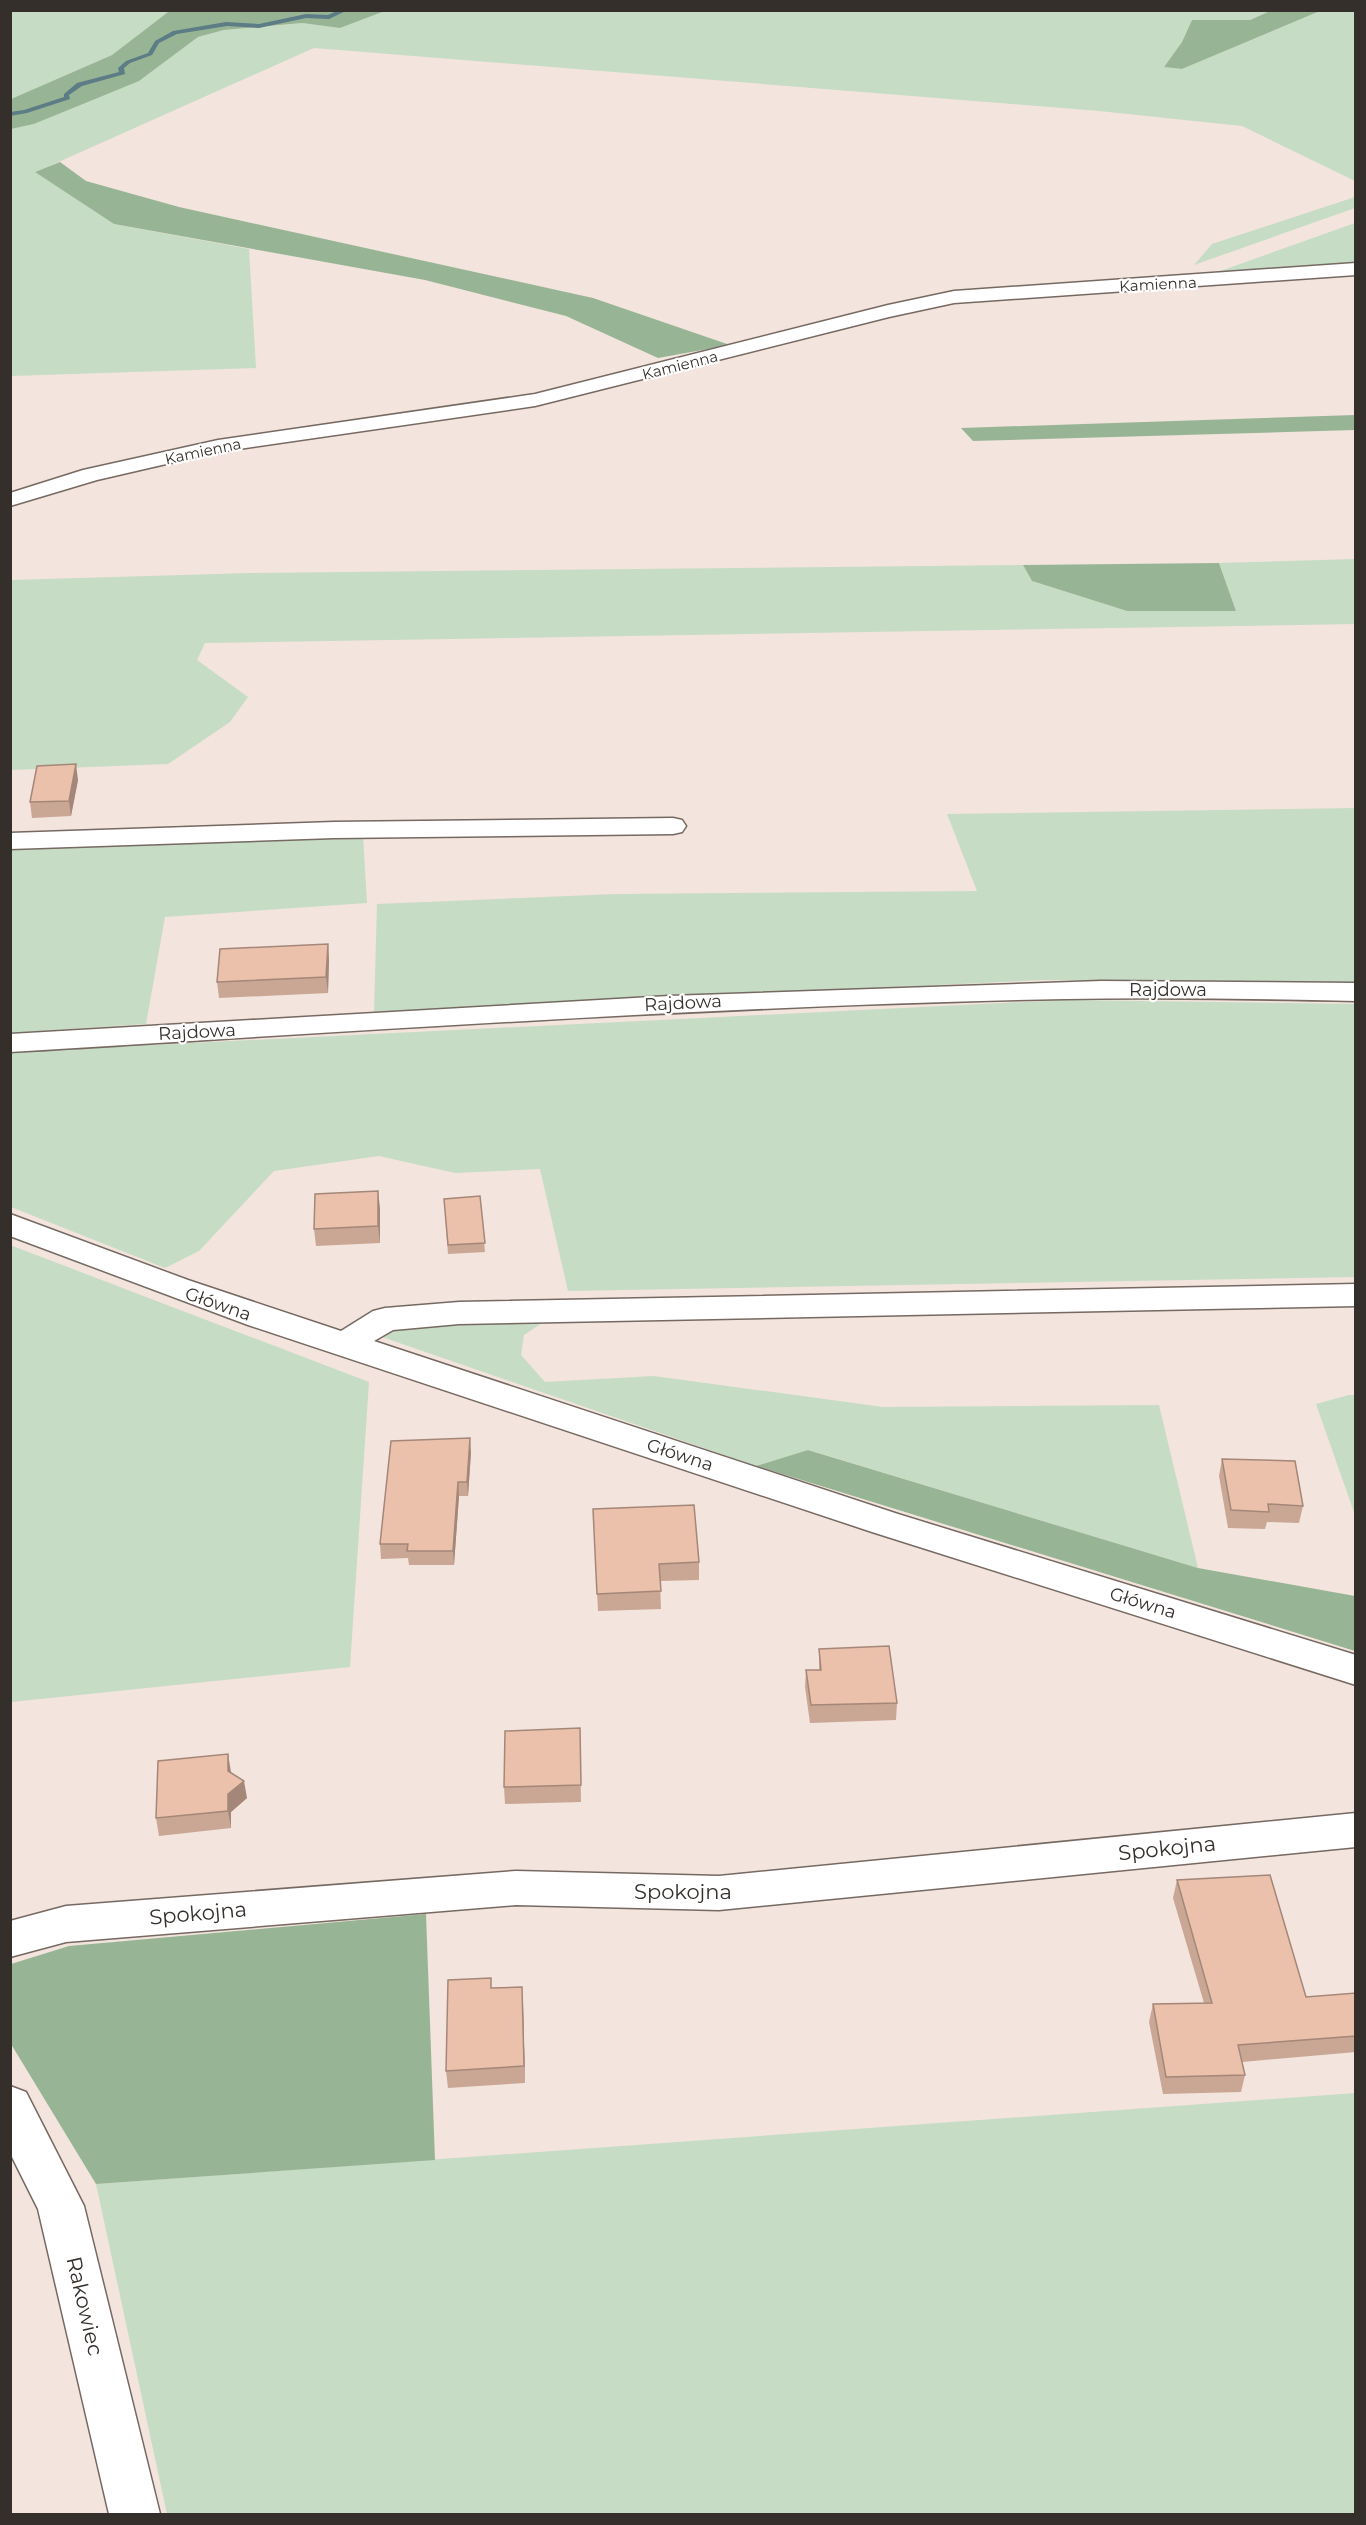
<svg xmlns="http://www.w3.org/2000/svg" width="1366" height="2525" viewBox="0 0 1366 2525" font-family="Montserrat,sans-serif">
  <rect width="100%" height="100%" fill="#f3e4dd"/>
  <path fill="#c6dcc5" d="M10,11H176L168,12L112,55L11,99Z
    M385,11H1270L1250,20H1192L1182,42L1164,67L1182,69L1320,11H1355V181L1242,126L1099,111L314,48L36,172L114,224L249,249L256,368L11,376L10,129L34,124L143,78L198,37L224,30L302,23L340,28Z
    M1355,197V208L1194,265L1212,244Z
    M1355,223V265L1201,278Z
    M1355,559L1356,624L205,643L197,660L248,697L230,722L168,764L11,770L10,580L251,573L1023,565L1032,581L1127,611H1236L1219,563Z
    M1355,808V984L1043,980L374,1012L377,904L617,894L977,891L947,814Z
    M363,835L367,903L165,917L146,1024L11,1033V846Z
    M1065,1000L1355,1004V1277L568,1291L540,1169L455,1173L379,1156L274,1171L199,1251L165,1268L11,1207L10,1052Z
    M10,1245L369,1382L350,1667L11,1702Z
    M548,1319L524,1335L521,1355L545,1382L654,1376L883,1407L1159,1405L1198,1568L809,1450L756,1466L382,1337L397,1325Z
    M1349,1395H1355V1515L1316,1404Z
    M1355,2093V2514H167L96,2184Z"/>
  <path fill="#97b595" d="M176,10H385V11L340,28L302,23L224,30L198,37L139,81L34,124L11,129V99L112,55L168,12Z
    M1270,11H1320L1182,69L1164,67L1182,42L1192,20H1250Z
    M60,162L86,181L179,207L593,298L730,345L658,358L566,316L425,280L114,224L35,172Z
    M1355,415V430L973,441L961,428Z
    M1219,563L1236,611H1127L1032,581L1023,565Z
    M808,1450L1198,1568L1355,1596V1651L756,1466Z
    M426,1914L435,2160L96,2184L11,2044V1964L69,1946Z"/>
  <g fill="none" stroke-linecap="round" stroke-linejoin="round">
    <path fill="#5c7c86" fill-rule="evenodd" d="M339,10H348L329,19L306,18L259,28L227,26L177,34L159,43L152,55L130,63L124,68L125,74L82,86L69,95L70,99L27,113L10,116V112L24,110L64,97V94L77,83L119,72L118,68L126,61L148,53L155,41L173,31L226,22L259,24L306,14L328,15Z"/>
    <defs>
      <path id="minor" d="M1356,263V275L954,303L889,317L535,406L218,452L97,480L10,506V493L83,470L218,440L535,394L888,305L954,291Z
        M673,818L682,820L686,826L682,832L673,834L334,838L10,849V833L334,822Z
        M1101,981L1356,983V1001C1259,999 1162,997 1065,999C713,1006 362,1031 10,1052V1034L669,996Z
        M10,1214L188,1280L341,1331L373,1311L385,1308L459,1302L1356,1284V1306L459,1324L393,1330L374,1341L898,1514L1356,1655V1685L872,1532L248,1325L10,1236Z
        M1356,1813V1847L719,1910L516,1905L66,1942L10,1957V1921L66,1906L516,1871L719,1876Z
        M10,2086L26,2092L84,2206L160,2514H109L38,2209L10,2153Z"/>
    </defs>
    <use href="#minor" stroke="#766962" stroke-width="3"/>
    <use href="#minor" fill="#fff" fill-rule="evenodd"/>
  </g>
  <path fill="#caa694" d="M78,780L71,816L32,818L30,802Z
    M328,944L329,960L328,993L219,998L217,982Z
    M480,1196L485,1252L448,1254L444,1199Z
    M380,1208V1243L316,1246L314,1229Z
    M471,1452L468,1496H459L454,1565H409L408,1558L381,1559L380,1544Z
    M1222,1459L1303,1506L1299,1523L1267,1522L1265,1529L1228,1528L1219,1476Z
    M593,1509L699,1562V1580L660,1581L661,1609L598,1611Z
    M819,1649L897,1703L896,1720L810,1723L805,1687L806,1670H819Z
    M580,1728L581,1802L505,1804L504,1787Z
    M231,1773L247,1798L231,1812V1828L159,1836L156,1818Z
    M1177,1880L1306,1997L1356,1993V2052L1242,2062L1245,2075L1241,2092L1163,2094L1149,2022L1153,2004L1204,2003L1173,1898Z
    M492,1988L523,2004L525,2083L448,2088L446,2071Z"/>
  <path fill="#a48778" d="M76,764L78,780L71,816L69,801Z
    M328,944L329,960L328,993L326,977Z
    M378,1191L380,1208V1243L378,1226Z
    M470,1438L471,1452L468,1496L467,1482Z
    M458,1482L459,1496L454,1565L453,1551Z
    M228,1754L231,1772V1788L228,1771Z
    M244,1781L247,1798L231,1812V1828L228,1811V1794Z
    M522,1987L523,2004L525,2083L524,2066Z"/>
  <path fill="#ebc1ac" stroke="#a48778" stroke-width="1.5" d="M76,764L69,801L30,802L37,766Z
    M328,944L326,977L217,982L220,949Z
    M378,1191V1226L314,1229L315,1194Z
    M480,1196L485,1243L448,1245L444,1199Z
    M470,1438L467,1482H458L453,1551H407L408,1544H380L391,1441Z
    M1222,1459L1295,1461L1303,1506L1268,1504L1269,1512L1231,1510Z
    M694,1505L699,1562L659,1564L661,1591L597,1594L593,1509Z
    M889,1646L897,1703L811,1705L806,1670H821L819,1649Z
    M580,1728L581,1785L504,1787L505,1731Z
    M228,1754V1771L244,1781L228,1794V1811L156,1818L158,1761Z
    M1270,1875L1306,1997L1356,1993V2036L1238,2045L1245,2075L1166,2077L1153,2004L1212,2003L1177,1880Z
    M491,1978V1988L522,1987L524,2066L446,2071L448,1980Z"/>
  <g text-anchor="middle" dominant-baseline="central" stroke-width="4.5" stroke-linejoin="round" paint-order="stroke">
    <g font-size="15" fill="#352f2c" stroke="#fff">
      <text transform="translate(1158 284) rotate(-3)">Kamienna</text>
      <text transform="translate(680 365) rotate(-14)">Kamienna</text>
      <text transform="translate(203 451) rotate(-12)">Kamienna</text>
    </g>
    <g font-size="18" fill="#352f2c" stroke="#fff">
      <text x="1168" y="990">Rajdowa</text>
      <text transform="translate(683 1003) rotate(-3)">Rajdowa</text>
      <text transform="translate(197 1032) rotate(-3)">Rajdowa</text>
      <text transform="translate(218 1304) rotate(19)">Główna</text>
      <text transform="translate(680 1455) rotate(18)">Główna</text>
      <text transform="translate(1143 1603) rotate(17)">Główna</text>
    </g>
    <g font-size="21" fill="#352f2c" stroke="#fff">
      <text transform="translate(1167 1848) rotate(-6)">Spokojna</text>
      <text x="683" y="1891">Spokojna</text>
      <text transform="translate(198 1913) rotate(-5)">Spokojna</text>
      <text transform="translate(85 2306) rotate(77)">Rakowiec</text>
    </g>
  </g>
  <rect width="1366" height="2525" fill="none" stroke="#352f2c" stroke-width="24"/>
</svg>
